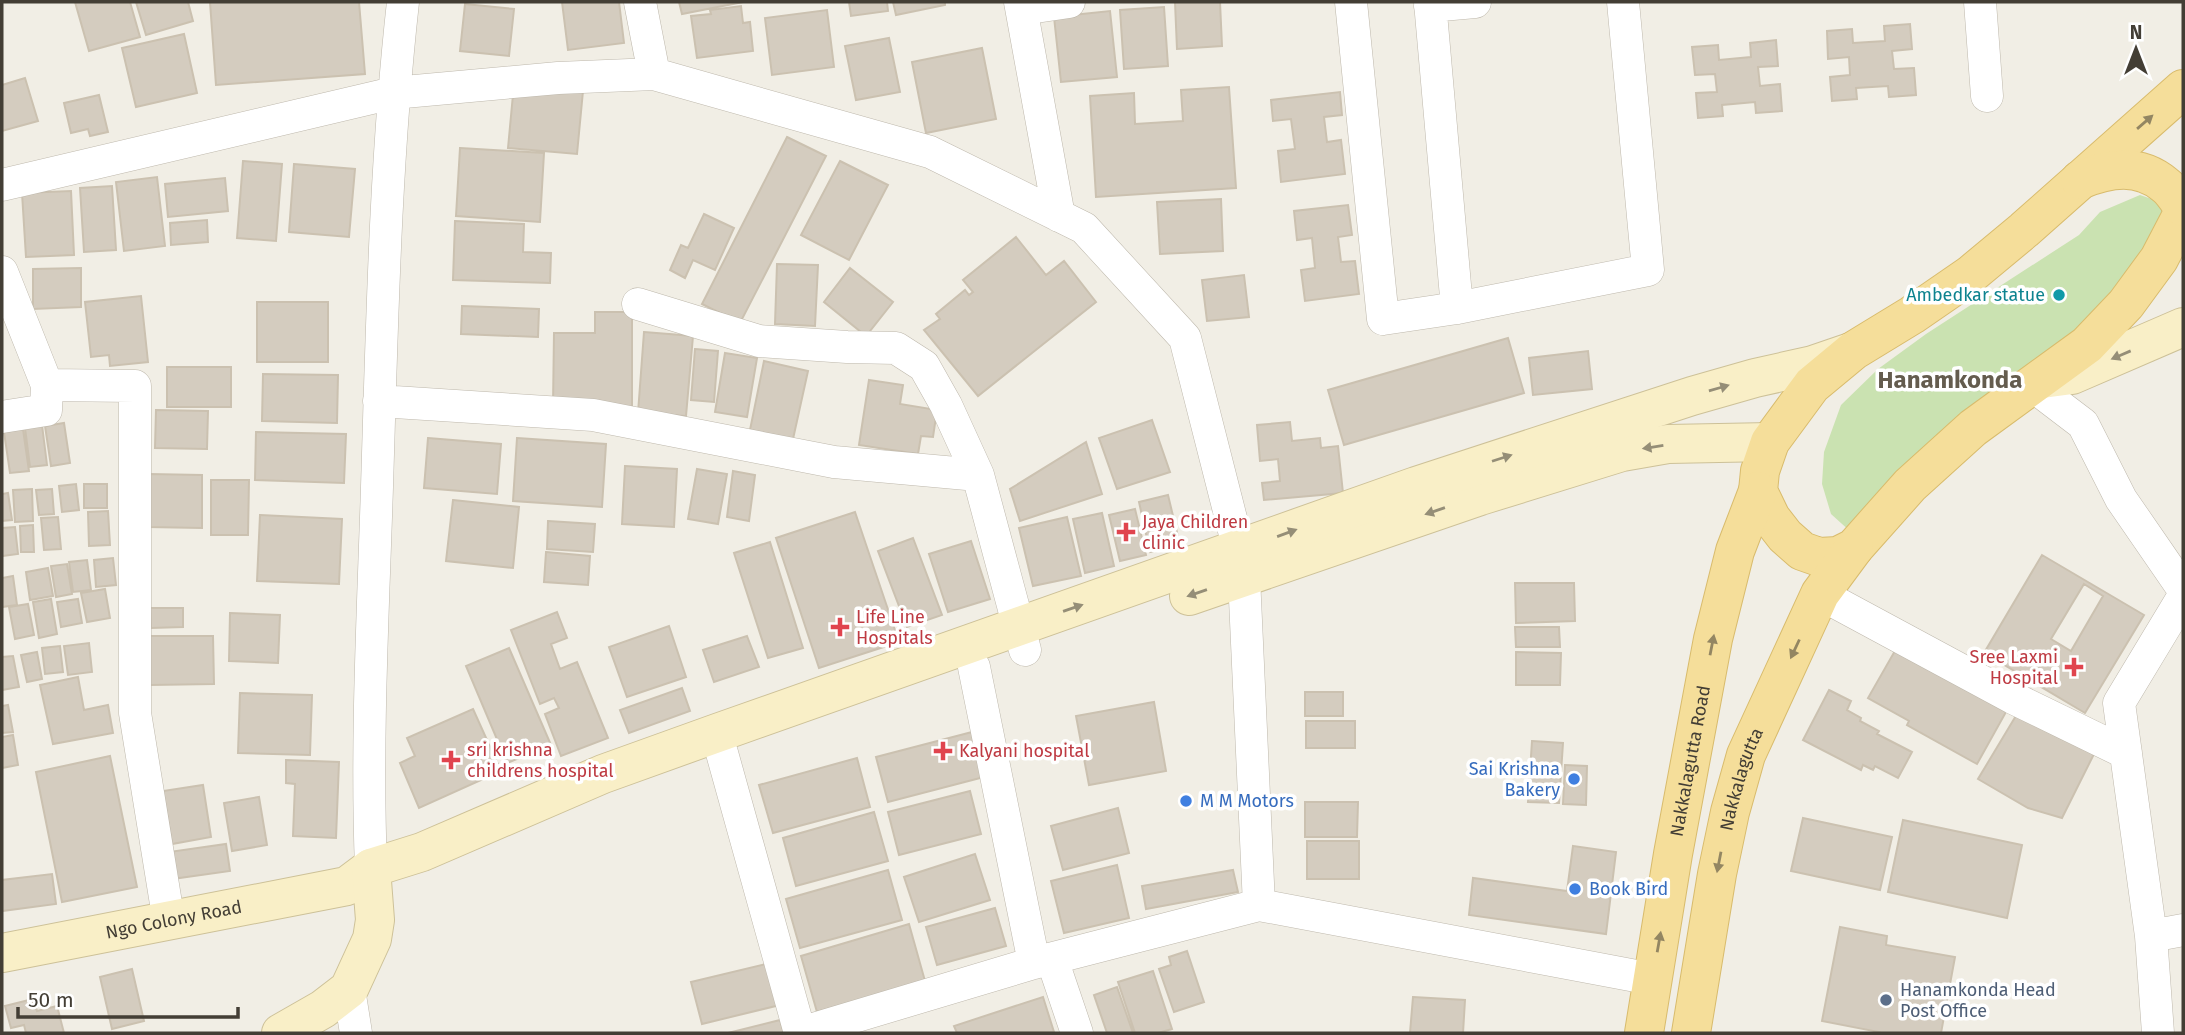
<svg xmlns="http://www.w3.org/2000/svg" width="2185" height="1035" viewBox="0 0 2185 1035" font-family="'Fira Sans',sans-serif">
  <rect width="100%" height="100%" fill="#f1eee5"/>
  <path fill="#cae2b1" d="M2140,195L2169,205L2110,309L1852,533L1831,514L1822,484L1824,452L1841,405L1878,369L1926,334L2079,235L2100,212Z"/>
  <path fill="#d4ccbf" stroke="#cbc1b0" stroke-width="2" fill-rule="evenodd" d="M75,2H130L140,37L89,51Z
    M136,2H188L193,21L146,35Z
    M210,2H359L365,74L216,85Z
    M562,2H619L624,43L568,50Z
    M679,2H743L682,14Z
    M849,2H887L888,11L851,16Z
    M893,2H945V5L896,15Z
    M1175,2H1220L1222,46L1177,49Z
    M465,4L514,9L509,56L460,51Z
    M741,6L743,23L750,22L753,51L697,58L691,16L711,14L710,10Z
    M1164,7L1168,66L1124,69L1120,10Z
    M827,10L834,67L772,75L765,18Z
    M1110,11L1117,77L1061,82L1054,17Z
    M1910,24L1912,49L1892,51L1894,69L1914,68L1916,95L1889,97L1888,86L1856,88L1857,99L1832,101L1830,77L1850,75L1849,57L1828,59L1827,31L1852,29L1853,43L1885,41L1884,26Z
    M184,34L197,93L136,107L122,48Z
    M889,38L900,92L856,100L845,46Z
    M1776,40L1778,66L1758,67L1760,86L1780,84L1782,111L1756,113L1755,102L1722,105L1723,116L1698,118L1696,93L1717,92L1715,74L1695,75L1692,47L1718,45L1719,60L1751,57L1750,43Z
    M982,48L996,119L926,133L912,62Z
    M25,78L38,121L2,131V85Z
    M514,84L583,91L577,154L508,148Z
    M1229,87L1236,188L1096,197L1090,96L1134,93L1135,124L1183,121L1181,90Z
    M1340,92L1342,115L1324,117L1327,142L1341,140L1345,174L1281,182L1278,151L1295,149L1291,119L1273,121L1271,100Z
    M99,95L108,132L90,136L88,129L71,133L64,103Z
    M787,137L826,156L740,323L702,304Z
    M460,148L544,153L540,222L456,216Z
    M243,161L282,164L276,241L237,238Z
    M840,161L888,185L849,260L801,235Z
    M294,164L355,169L349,237L289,232Z
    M157,177L165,246L124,251L116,182Z
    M225,178L228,211L168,217L165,184Z
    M112,186L116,250L84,252L80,188Z
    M71,191L74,255L26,257L22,193Z
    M1221,199L1223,251L1160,254L1157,202Z
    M1348,205L1352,235L1338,237L1341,262L1355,261L1359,294L1305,301L1301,270L1315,268L1312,238L1297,240L1294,211Z
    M704,214L734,228L715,270L693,260L685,278L670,270L681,245L688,248Z
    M207,220L208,242L171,245L170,223Z
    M455,221L524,224L523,252L551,253L550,283L453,280Z
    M1016,237L1046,275L1064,261L1096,302L978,396L924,330L940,319L936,314L965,290L969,295L973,292L963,280Z
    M777,264L818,265L815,326L775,324Z
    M81,268V307L33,309V269Z
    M850,268L893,302L866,336L824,302Z
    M1244,275L1249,317L1207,321L1202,280Z
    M141,296L148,362L110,366L109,355L91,357L85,302Z
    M257,302H328V362H257Z
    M462,306L539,309L538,337L461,334Z
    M595,312H632V407L553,406L554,333H595Z
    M644,332L693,336L686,416L638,413Z
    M1508,338L1524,393L1344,445L1328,390Z
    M695,349L718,351L714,402L691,400Z
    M1588,351L1592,389L1533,395L1529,358Z
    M725,353L757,358L747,417L715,412Z
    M764,361L808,371L793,439L750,430Z
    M167,367H231V407H167Z
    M263,374L338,375L337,423L262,421Z
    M869,380L903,385L900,404L937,410L933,437L921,436L918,454L859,445Z
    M156,410L208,411L207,449L155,448Z
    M1152,420L1170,472L1117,489L1099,438Z
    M1290,422L1292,441L1320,438L1321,448L1338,446L1343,493L1264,500L1262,483L1280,481L1278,459L1260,461L1257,425Z
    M64,423L70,463L51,466L45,426Z
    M42,425L47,465L30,467L25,428Z
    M23,429L29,471L10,473L4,432Z
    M256,432L346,434L344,483L255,480Z
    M428,438L501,444L497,494L424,488Z
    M517,438L606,444L602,507L513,501Z
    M1086,442L1102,494L1020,521L1010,489Z
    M625,466L677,469L674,527L622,524Z
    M697,469L727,474L718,524L688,519Z
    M733,471L755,475L749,521L727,517Z
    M149,474L202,475V528L148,527Z
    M211,480H249L248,535H211Z
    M76,484L79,510L62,512L59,486Z
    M84,484H107V508H84Z
    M32,489L33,521L15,522L13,490Z
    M52,489L54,514L39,515L36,490Z
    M8,493L12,520L2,521V494Z
    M1168,495L1180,545L1150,552L1139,502Z
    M453,500L519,507L513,568L446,561Z
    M1135,509L1146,555L1120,561L1109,515Z
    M108,511L110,545L89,546L88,512Z
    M855,512L899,642L819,668L776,538Z
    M1102,513L1114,566L1085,573L1073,519Z
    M260,515L342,519L339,584L257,581Z
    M58,517L61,549L44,550L41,518Z
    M1067,517L1081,576L1033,586L1019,528Z
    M548,521L595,524L593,552L547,549Z
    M33,525L34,552H21L20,526Z
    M15,527L18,554L2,556V528Z
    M913,538L942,615L907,627L878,551Z
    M971,541L990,599L948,612L929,554Z
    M770,542L803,648L768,658L734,553Z
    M546,552L590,556L588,585L544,582Z
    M2042,555L2144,615L2085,713L1984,653ZM2084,584L2103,596L2071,651L2051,639Z
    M113,558L116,585L96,587L94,560Z
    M87,560L91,590L73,592L69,562Z
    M67,564L72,594L56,597L51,566Z
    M48,568L53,596L30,600L26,572Z
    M13,576L17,605L2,607V578Z
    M1515,583H1574L1575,621L1516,623Z
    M105,589L110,618L87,622L81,593Z
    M51,599L57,634L39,638L33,602Z
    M78,599L82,623L61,627L57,602Z
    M28,604L34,635L15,639L9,607Z
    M150,608H183V627L151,628Z
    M557,612L567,638L551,644L560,669L577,662L608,738L561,756L545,714L559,708L554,698L540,704L511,630Z
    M230,613L280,615L278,663L229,661Z
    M669,626L686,677L627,697L609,647Z
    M1515,627H1559L1560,647H1516Z
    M149,636H213L214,684L150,685Z
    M747,636L759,667L714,682L703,650Z
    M1900,642L2011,703L1977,764L1907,725L1909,721L1868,698Z
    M89,643L92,672L68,675L64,646Z
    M60,646L63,672L45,674L42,648Z
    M509,648L551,745L507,763L466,666Z
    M37,652L42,679L27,682L21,655Z
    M1516,652L1561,653L1560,685H1516Z
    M13,656L19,687L2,690V657Z
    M78,677L84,710L108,705L113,733L53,744L40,685Z
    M682,688L690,711L629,733L620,710Z
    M1829,690L1851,701L1847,710L1861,718L1860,721L1879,731L1877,734L1912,752L1898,778L1875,766L1873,770L1863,765L1861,770L1803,740Z
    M1305,692H1343V716H1305Z
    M240,693L312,695L310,755L238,753Z
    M1154,702L1166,771L1089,785L1076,716Z
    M8,705L13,732L2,733V706Z
    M473,709L501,771L419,808L400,763L415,756L407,738Z
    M2017,714L2095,752L2062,818L2028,808L1978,779Z
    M1306,721H1355V748H1306Z
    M972,732L984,777L888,802L876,757Z
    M13,735L18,765L2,768V737Z
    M1532,741L1563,743L1559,803L1528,802Z
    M110,756L137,887L62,902L36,772Z
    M857,758L870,807L773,833L759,785Z
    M286,760L339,762L336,838L293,836L295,784L286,783Z
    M1565,765L1587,766L1586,805L1563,804Z
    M203,785L211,837L172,844L163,791Z
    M970,791L981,834L899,855L888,812Z
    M259,797L267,845L232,851L224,803Z
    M1305,802H1358L1357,837H1305Z
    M1118,808L1129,853L1063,870L1051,826Z
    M874,812L888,861L796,886L783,838Z
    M1803,818L1892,837L1880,890L1791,871Z
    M1903,820L2022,845L2007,918L1888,892Z
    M1307,841H1359V879H1307Z
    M226,844L230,871L172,879L169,852Z
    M1573,846L1616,852L1606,934L1469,915L1473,878L1567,891Z
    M975,854L990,900L919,922L904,877Z
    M1117,865L1129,918L1064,933L1051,881Z
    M888,870L902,920L800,948L786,899Z
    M1233,870L1238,892L1146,909L1142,886Z
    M52,874L56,904L2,911V880Z
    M995,908L1006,946L937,965L926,927Z
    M909,924L925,981L817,1012L801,956Z
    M1840,927L1887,936L1886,945L1955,957L1941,1033H1878L1879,1032L1822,1021Z
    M1187,951L1204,1002L1174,1012L1159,969L1171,965L1169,957Z
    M770,963L780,1005L702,1024L691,982Z
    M132,969L144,1021L112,1029L100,977Z
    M1153,971L1172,1029L1158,1033H1135L1118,982Z
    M1117,987L1133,1033H1107L1094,995Z
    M1043,997L1054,1032L957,1033L954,1026Z
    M1413,997L1465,1000L1463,1033H1410Z
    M33,999L37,1011L57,1006L64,1033H26L24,1025L11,1028L5,1006Z
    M780,1020L784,1033H728Z"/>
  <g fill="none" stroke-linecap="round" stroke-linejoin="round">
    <defs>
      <path id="street" d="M640,2L654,74
        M1020,2L1059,216
        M1351,2L1383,319L1457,308
        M1430,2L1457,308L1648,270L1623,2
        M1980,2L1987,96
        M1430,6L1475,2
        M1022,9L1069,2
        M2,185L393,93L558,78L654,74L930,152L1084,228L1185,338L1239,550
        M2,272L47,385L46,410L2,417
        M638,304L759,341L847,347L896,348L924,366L946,405L978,475
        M47,385L135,386V713L169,922
        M2033,386L2083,424L2121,499L2183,589
        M379,401L593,415L834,462L978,475L1025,650
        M1820,594L2013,698L2126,753
        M974,667L1034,963
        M722,753L800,1033
        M371,868C366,741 373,614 377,487C382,326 385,163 403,2
        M1259,905L1652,979
        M2151,936L2183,930
        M1052,959L1077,1033
        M349,989L356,1033
        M800,1033L1034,963L1259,905L1244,577
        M2158,1033L2151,936L2119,703L2183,597"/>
      <g id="secondary">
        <path d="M2042,379L2072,375L2183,327"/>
        <path d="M1189,596L1480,496L1622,452L1668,444L1770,442"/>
        <path id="s1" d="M2,953L347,886L371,868L422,852L603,774L717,733L1416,486L1692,396L1755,378L1813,365L1851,352"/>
        <path d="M281,1033L323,1009L349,989L372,939L375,920L371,868"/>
      </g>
      <g id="primary">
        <path d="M2183,89L2024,230L1970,275L1912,315L1853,351L1812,385L1770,442L1760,471L1758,491L1771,518L1785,536L1802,551L1819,557L1838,556L1854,548L1910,485L1973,428L2087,345L2126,304L2159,259L2183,213"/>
        <path d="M2080,180C2109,168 2139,163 2165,185C2172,190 2178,200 2183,207"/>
        <path id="s2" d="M1644,1033L1673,854L1713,639L1735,551L1758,491"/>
        <path id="s3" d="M1691,1033L1717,874L1730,812L1746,755L1820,594L1854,548"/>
      </g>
    </defs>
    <use href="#street" stroke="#beb8ac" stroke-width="33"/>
    <use href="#secondary" stroke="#cdc198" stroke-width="40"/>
    <use href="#primary" stroke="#d8bb6c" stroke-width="40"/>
    <use href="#street" stroke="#fff" stroke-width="32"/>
    <use href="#secondary" stroke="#f9efc7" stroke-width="38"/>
    <use href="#primary" stroke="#f5de9a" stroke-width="38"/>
  </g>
  <defs><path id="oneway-solid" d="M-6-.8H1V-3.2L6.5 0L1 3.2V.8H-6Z" transform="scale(1.75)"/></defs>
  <g fill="#938662">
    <use href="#oneway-solid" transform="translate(2145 122) rotate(-41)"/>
    <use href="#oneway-solid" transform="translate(1712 645) rotate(-79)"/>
    <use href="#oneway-solid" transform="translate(1795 649) rotate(115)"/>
    <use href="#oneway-solid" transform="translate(1719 862) rotate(101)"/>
    <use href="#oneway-solid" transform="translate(1659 942) rotate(-80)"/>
  </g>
  <g fill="#958e77">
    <use href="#oneway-solid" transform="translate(2121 355) rotate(157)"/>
    <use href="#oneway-solid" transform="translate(1719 388) rotate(-16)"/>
    <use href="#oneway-solid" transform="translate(1653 447) rotate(171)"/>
    <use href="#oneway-solid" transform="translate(1502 458) rotate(-18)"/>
    <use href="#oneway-solid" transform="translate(1435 511) rotate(161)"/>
    <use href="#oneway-solid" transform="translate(1287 533) rotate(-20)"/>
    <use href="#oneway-solid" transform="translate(1197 593) rotate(161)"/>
    <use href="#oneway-solid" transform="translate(1073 608) rotate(-19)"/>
  </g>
  <circle fill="#0f9aa8" stroke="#fff" stroke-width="2.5" cx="2059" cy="295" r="7"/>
  <g fill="#e0444e" stroke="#fff" stroke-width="2.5">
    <path d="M1122.5 521.5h7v7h7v7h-7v7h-7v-7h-7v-7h7z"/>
    <path d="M836.5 616.5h7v7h7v7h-7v7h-7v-7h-7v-7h7z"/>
    <path d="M2070.5 656.5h7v7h7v7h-7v7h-7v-7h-7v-7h7z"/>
    <path d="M939.5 740.5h7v7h7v7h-7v7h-7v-7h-7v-7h7z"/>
    <path d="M447.5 749.5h7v7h7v7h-7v7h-7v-7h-7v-7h7z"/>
  </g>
  <g fill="#3f7fe0" stroke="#fff" stroke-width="2.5">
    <circle cx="1574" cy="779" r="7"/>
    <circle cx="1186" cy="801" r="7"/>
    <circle cx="1575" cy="889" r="7"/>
  </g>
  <circle fill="#5c6f8a" stroke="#fff" stroke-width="2.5" cx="1886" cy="1000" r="7"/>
  <g text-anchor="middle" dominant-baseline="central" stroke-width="7" stroke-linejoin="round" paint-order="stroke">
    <g font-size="18" fill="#0d838f" stroke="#fff" text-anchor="end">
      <text x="2045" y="295">Ambedkar statue</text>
    </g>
    <g font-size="18" fill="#be3a42" stroke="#fff" text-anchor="start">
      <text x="1142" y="522">Jaya Children<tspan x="1142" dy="21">clinic</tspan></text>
      <text x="856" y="617">Life Line<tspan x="856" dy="21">Hospitals</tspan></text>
      <text x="2058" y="657" text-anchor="end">Sree Laxmi<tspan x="2058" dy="21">Hospital</tspan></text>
      <text x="467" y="750">sri krishna<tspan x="467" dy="21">childrens hospital</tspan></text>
      <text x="959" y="751">Kalyani hospital</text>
    </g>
    <g font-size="18" fill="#433e35" stroke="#fff">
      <text stroke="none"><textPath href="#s2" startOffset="276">Nakkalagutta Road</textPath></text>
      <text stroke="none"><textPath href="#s3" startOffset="259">Nakkalagutta</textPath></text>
      <text stroke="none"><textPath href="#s1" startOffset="175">Ngo Colony Road</textPath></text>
    </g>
    <g font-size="18" fill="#366cbe" stroke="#fff" text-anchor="start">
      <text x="1560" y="769" text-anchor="end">Sai Krishna<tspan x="1560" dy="21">Bakery</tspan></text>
      <text x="1200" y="801">M M Motors</text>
      <text x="1589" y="889">Book Bird</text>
    </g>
    <g font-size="18" fill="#4e5e75" stroke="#fff" text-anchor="start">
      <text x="1900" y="990">Hanamkonda Head<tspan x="1900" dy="21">Post Office</tspan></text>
    </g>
    <g font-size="24" font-weight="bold" fill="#645c4e" stroke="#fff">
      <text x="1950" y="380">Hanamkonda</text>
    </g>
  </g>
  <rect width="2185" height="1035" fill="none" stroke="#433e35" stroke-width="7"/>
  <g transform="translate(2136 49)" stroke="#ffffff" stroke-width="5" paint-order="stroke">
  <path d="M0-5L12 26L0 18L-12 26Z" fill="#433e35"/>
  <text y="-10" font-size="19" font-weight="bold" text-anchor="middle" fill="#433e35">N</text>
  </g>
  <path d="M18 1007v10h220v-10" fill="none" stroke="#433e35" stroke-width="3.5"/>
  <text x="28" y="1007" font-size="21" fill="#433e35" stroke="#ffffff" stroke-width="5" paint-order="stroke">50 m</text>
</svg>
